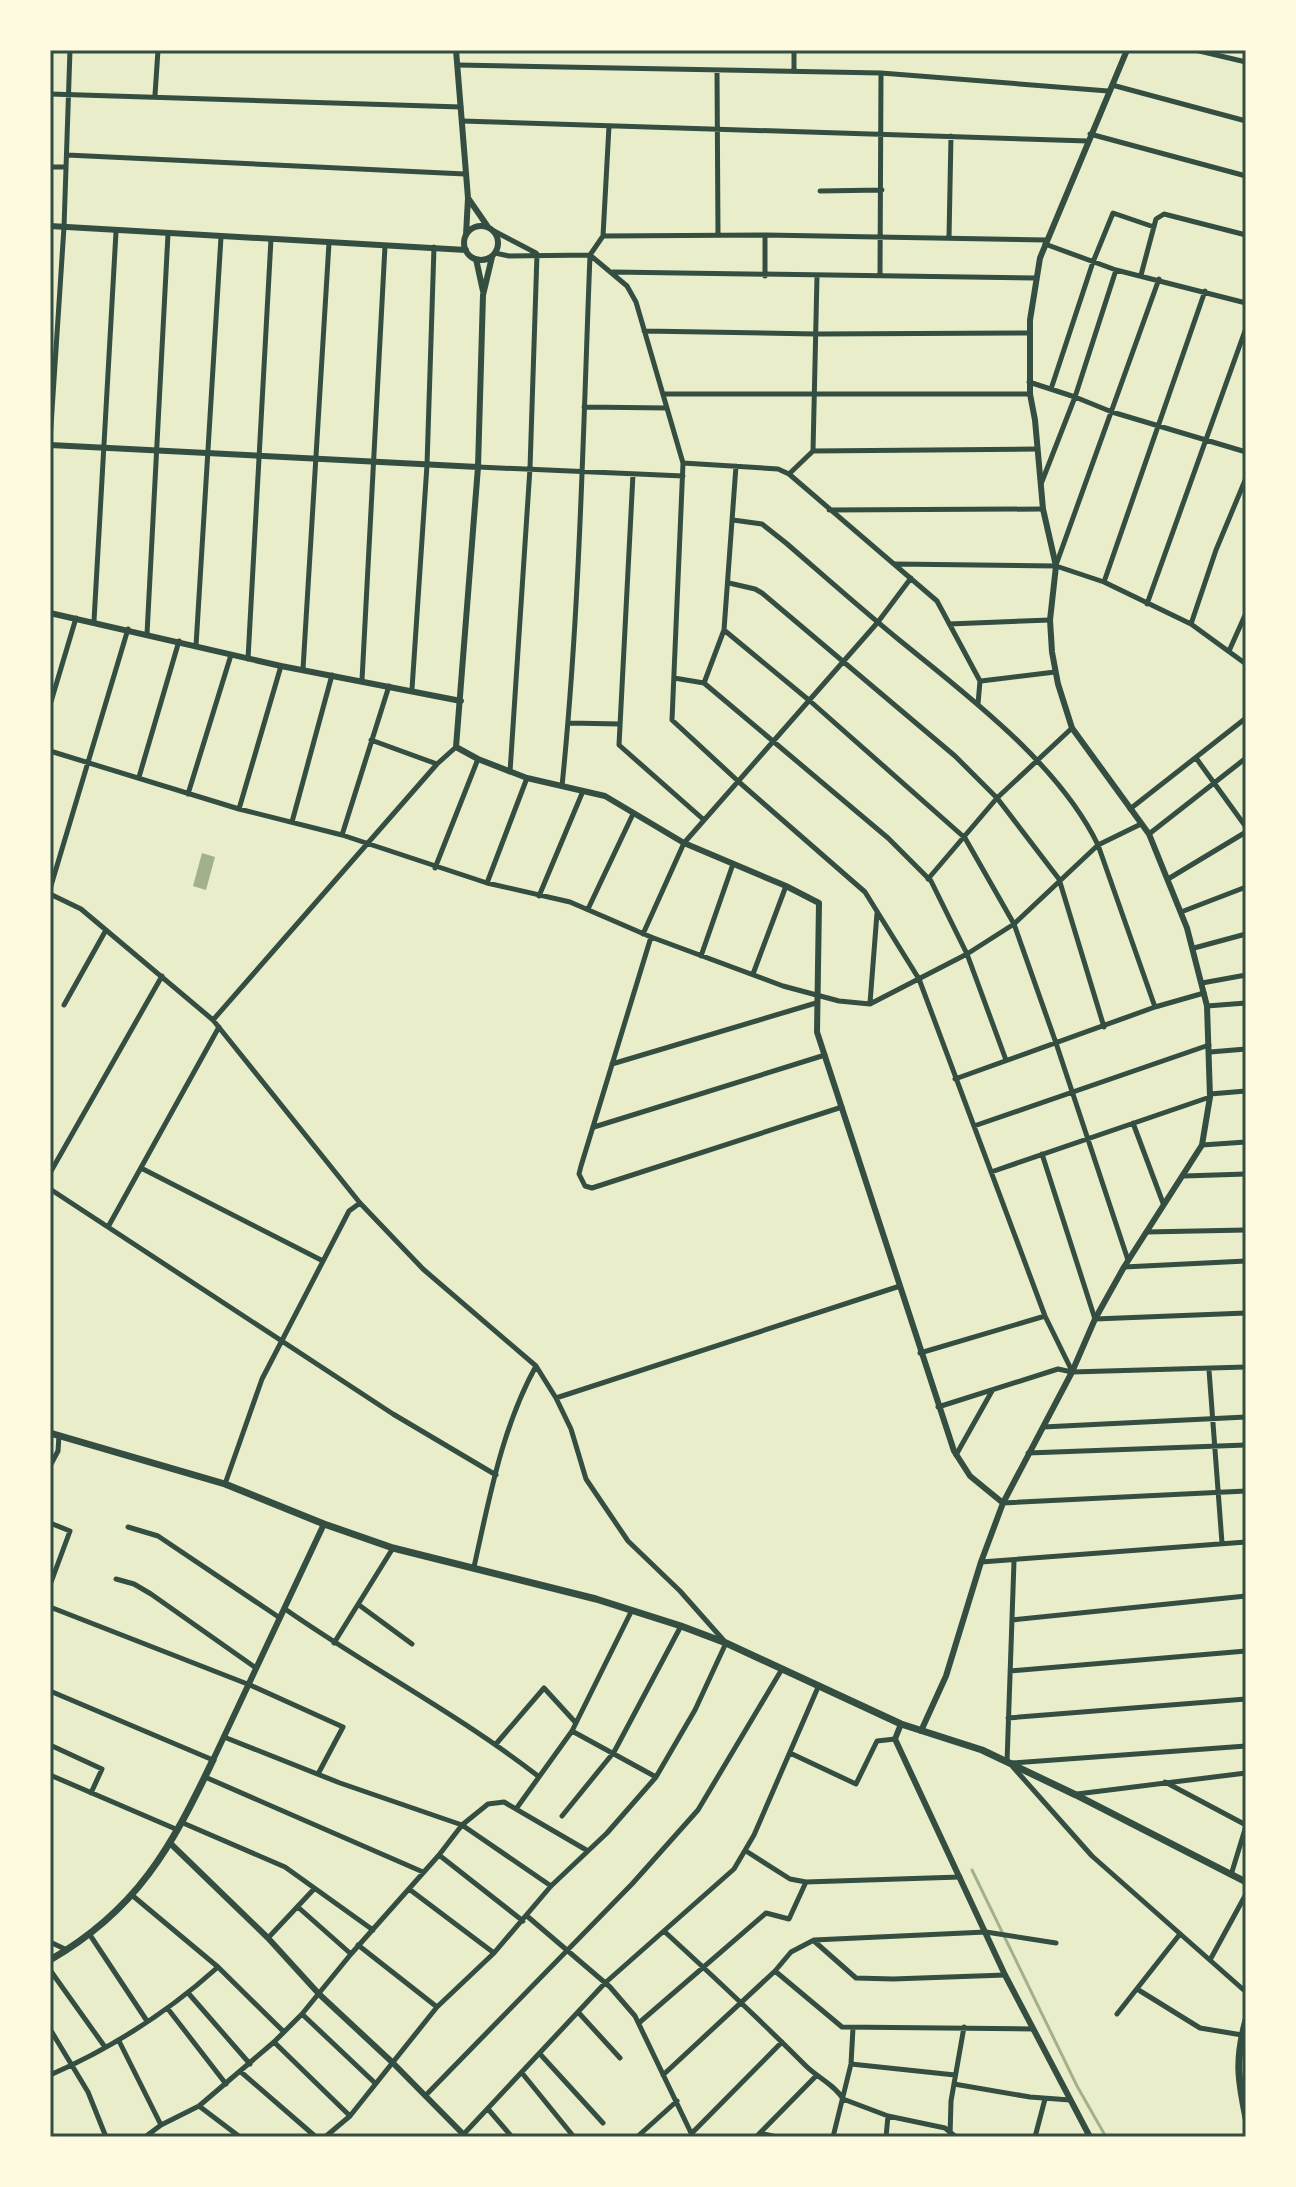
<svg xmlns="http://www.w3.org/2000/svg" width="1296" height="2187" viewBox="0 0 1296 2187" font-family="Cabin,sans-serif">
  <rect width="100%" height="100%" fill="#e9edc9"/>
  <path fill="#a3b18a" d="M202,853L215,857L206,890L193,886Z"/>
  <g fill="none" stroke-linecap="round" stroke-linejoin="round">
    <path stroke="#a3b18a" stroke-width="3" d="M972,1870L1077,2086L1106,2137"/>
    <path stroke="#344e41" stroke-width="5" d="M1195,50L1246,62
      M458,65L881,73L1108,91
      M717,71L718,235
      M794,71V50
      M1112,85L1246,121
      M50,94L461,107
      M155,95L158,50
      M462,121L1088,141
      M1090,134L1246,176
      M67,155L465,174
      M50,167H64
      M820,191L882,190
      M494,231L536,253
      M603,236L765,235L1047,240
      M949,237L951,136
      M1045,244L1116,270L1246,303
      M495,253L509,256L590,255L627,286L636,302L683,463L672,720L739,782L865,892L919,979L1045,1316L1072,1371
      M613,272L1036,278
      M880,275L881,73
      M1141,275L1156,219L1164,214L1246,235
      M765,276V235
      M644,331L816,334L1030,333
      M1029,382L1075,397L1112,412L1246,452
      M1051,389L1093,262L1113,213L1154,227
      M663,394H1030
      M584,407L667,408
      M50,441L64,227L70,50
      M813,451L1037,449
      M683,463L778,469L789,474L937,601L980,681L978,704
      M478,467L683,476
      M633,474L619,745L704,820
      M789,474L813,451L817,276
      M1041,484L1075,397L1116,270
      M829,510L1043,509
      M733,520L762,524L786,543C823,575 860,608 898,639C967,695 1059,764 1098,845L1155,1007
      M895,564L1056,566L1104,582L1191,624L1246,664
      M1056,565L1159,279
      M1104,582L1205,291
      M729,583L755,589L762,593L955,756L997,798L1059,879L1104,1027
      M1147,604L1246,328
      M94,621L116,232
      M949,624L1050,620
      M1191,624L1216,550L1246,478
      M724,630L810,701L965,838L1014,924L1056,1043L1128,1260
      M147,634L168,234
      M196,646L221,237
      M1229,651L1246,613
      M248,659L271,239
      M303,669L329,243
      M674,678L704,683L888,838L931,881L967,954L1006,1060
      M362,680L385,246
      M981,681L1055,672
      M704,683L724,630L736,466
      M412,689L427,465L434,247
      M50,705L76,618
      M569,723L620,724
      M371,740L437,764
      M50,751L239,809L342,835L487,883L570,902L651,937L783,986L839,1001L870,1004L967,954L1014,924L1098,845L1141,824
      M1196,758L1246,827
      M510,772L530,468L537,254
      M139,777L179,641
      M562,786C580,610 583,432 590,255L603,236L609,126
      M188,794L231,655
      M239,809L281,666
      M1130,809L1246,718
      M292,822L332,675
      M1149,834L1246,758
      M342,835L389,686
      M435,868L478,759
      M928,879L997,798L1072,728
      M1168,879L1246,832
      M487,883L527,778
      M50,889L128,629
      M50,894L81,909L213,1020L360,1203L423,1269L536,1366L556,1398L571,1429L586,1479L628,1541L680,1591L726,1643L695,1710L656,1777L607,1833L551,1886L494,1953L437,2007L350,2116L325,2137
      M539,896L583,791
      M588,909L633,814
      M1181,912L1246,887
      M643,934L684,843L878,622L911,578
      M651,937L581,1166L579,1174L585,1186L592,1188L842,1107
      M1194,948L1246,934
      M701,956L733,864
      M753,974L786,886
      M1202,983L1246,975
      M870,1003L877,913
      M64,1005L106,930
      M1207,1006L1246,1003
      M213,1020L437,764L456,747
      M1210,1052L1246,1049
      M612,1064L816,1003
      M955,1079L1155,1007L1204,993
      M1210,1094L1246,1091
      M1133,1123L1163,1203
      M974,1126L1209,1045
      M594,1127L825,1055
      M1202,1145L1246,1142
      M1042,1154L1095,1319L1246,1313
      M141,1168L323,1261
      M991,1172L1210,1097
      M50,1173L162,976
      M1184,1176L1246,1174
      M50,1189L393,1414L496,1475
      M108,1227L219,1027
      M1146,1232L1246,1230
      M1124,1267L1246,1261
      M920,1353L1045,1316
      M1209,1370L1222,1543
      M556,1398L900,1286
      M938,1407L1058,1369L1072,1372L1246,1367
      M1043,1427L1246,1417
      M1028,1453L1246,1445
      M956,1455L992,1391
      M50,1466L58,1451L59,1435
      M225,1484L262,1379L349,1211L360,1203
      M1003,1503L1246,1491
      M50,1523L70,1531L50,1585
      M128,1527L158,1536L280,1618
      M981,1562L1246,1542
      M474,1567C489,1500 502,1427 536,1366
      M116,1579L134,1584L151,1594L256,1668
      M359,1605L412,1644
      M50,1607L250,1685L343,1727L318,1774
      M285,1609C368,1667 458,1714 538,1776
      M1012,1620L1246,1596
      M334,1643L393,1548
      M1010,1671L1246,1651
      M50,1691L213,1760
      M1008,1718L1246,1699
      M572,1731L656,1777
      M224,1737L340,1783L462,1825L551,1886
      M496,1744L544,1688L576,1723
      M50,1745L102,1769L91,1793
      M790,1753L856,1784L877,1741L895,1739
      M1007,1762L1014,1561
      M1011,1763L1246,1746
      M1013,1767L1092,1856L1246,1992
      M50,1775L178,1830
      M205,1777L423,1872
      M1165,1782L1246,1825
      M1077,1794L1246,1773
      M516,1809L572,1731L632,1610
      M562,1816L614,1752L681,1626
      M183,1823L285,1867L373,1930
      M746,1851L790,1879L806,1882L960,1877
      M439,1855L523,1921
      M1231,1875L1246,1826
      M409,1889L494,1953
      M133,1896L218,1967L284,2032
      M299,1908L351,1954
      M527,1916L610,1987L635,2016L693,2137
      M665,1932C713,1976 760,2020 806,2066C817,2077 835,2085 843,2099L888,2116L945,2128L956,2137
      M90,1935L147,2021
      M268,1938L314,1889
      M814,1941L856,1978L893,1979L1005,1975
      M50,1942L67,1950
      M358,1945L437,2007
      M1210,1960L1246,1894
      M50,1970L105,2047
      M775,1971L842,2027L1033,2029
      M1137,1989L1200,2028L1242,2035
      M189,1994L250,2064
      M168,2009L226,2084
      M578,2012L620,2058
      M302,2014L375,2083
      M1117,2014L1180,1934
      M640,2022L766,1913L789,1919L806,1882
      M50,2029L88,2092L106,2137
      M119,2041L161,2125
      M274,2042L350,2116
      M540,2054L603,2123
      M851,2064L955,2075
      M241,2072L316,2137
      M522,2073L574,2137
      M50,2075C112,2048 168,2012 218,1967
      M663,2075L775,1971L791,1952L814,1940L986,1932L1056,1943
      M954,2084L1030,2097L1070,2100
      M426,2095L632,1884L698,1810L782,1669
      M199,2106L240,2137
      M488,2109L512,2137
      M760,2133L777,2137
      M691,2134L782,2042
      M950,2136L951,2101L964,2027
      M145,2137L161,2125L199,2106L274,2042L302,2014L351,1954L439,1855L462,1825L488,1804L504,1802L588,1851
      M461,2137L605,1983L734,1869L754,1835L819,1685
      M637,2137L677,2101
      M756,2137L816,2076
      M833,2137L851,2064L853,2028
      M886,2137L888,2116
      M1035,2137L1045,2099"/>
    <path stroke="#344e41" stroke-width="6" d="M456,50L468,198L466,235
      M468,198L488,227
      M464 243a17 17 0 1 1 34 0a17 17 0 1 1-34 0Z
      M50,226L466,250
      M492,257L483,295L478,467L456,747L478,759L527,778L605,796L684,843L786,886L819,903L817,1032L954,1451L970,1476L1003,1503
      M476,259L483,291
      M50,445L478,467
      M50,613L281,666L461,701
      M901,1724L895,1739L1005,1975L1090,2137
      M921,1731L946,1676L981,1562L1003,1503L1072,1372L1095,1319L1124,1267L1202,1145L1210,1097L1207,1006L1187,928L1149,834L1072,728L1058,684L1052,652L1050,620L1056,566L1043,509L1035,420L1030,394V320L1040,258L1127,50
      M213,1760L324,1524
      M171,1844L268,1938L319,1994L392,2062L466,2137"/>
    <path stroke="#344e41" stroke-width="7" d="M50,1960C137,1910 171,1848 213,1760
      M1246,2020C1235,2060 1238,2079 1246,2118"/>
    <path stroke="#344e41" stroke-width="7" d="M50,1433L225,1484L324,1524L393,1548L596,1599L681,1626L726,1643L901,1724L982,1750L1076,1795L1246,1882"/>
  </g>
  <rect width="1296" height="2187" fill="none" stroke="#fefae0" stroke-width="104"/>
  <rect x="52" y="52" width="1192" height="2083" fill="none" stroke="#344e41" stroke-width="3"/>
</svg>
